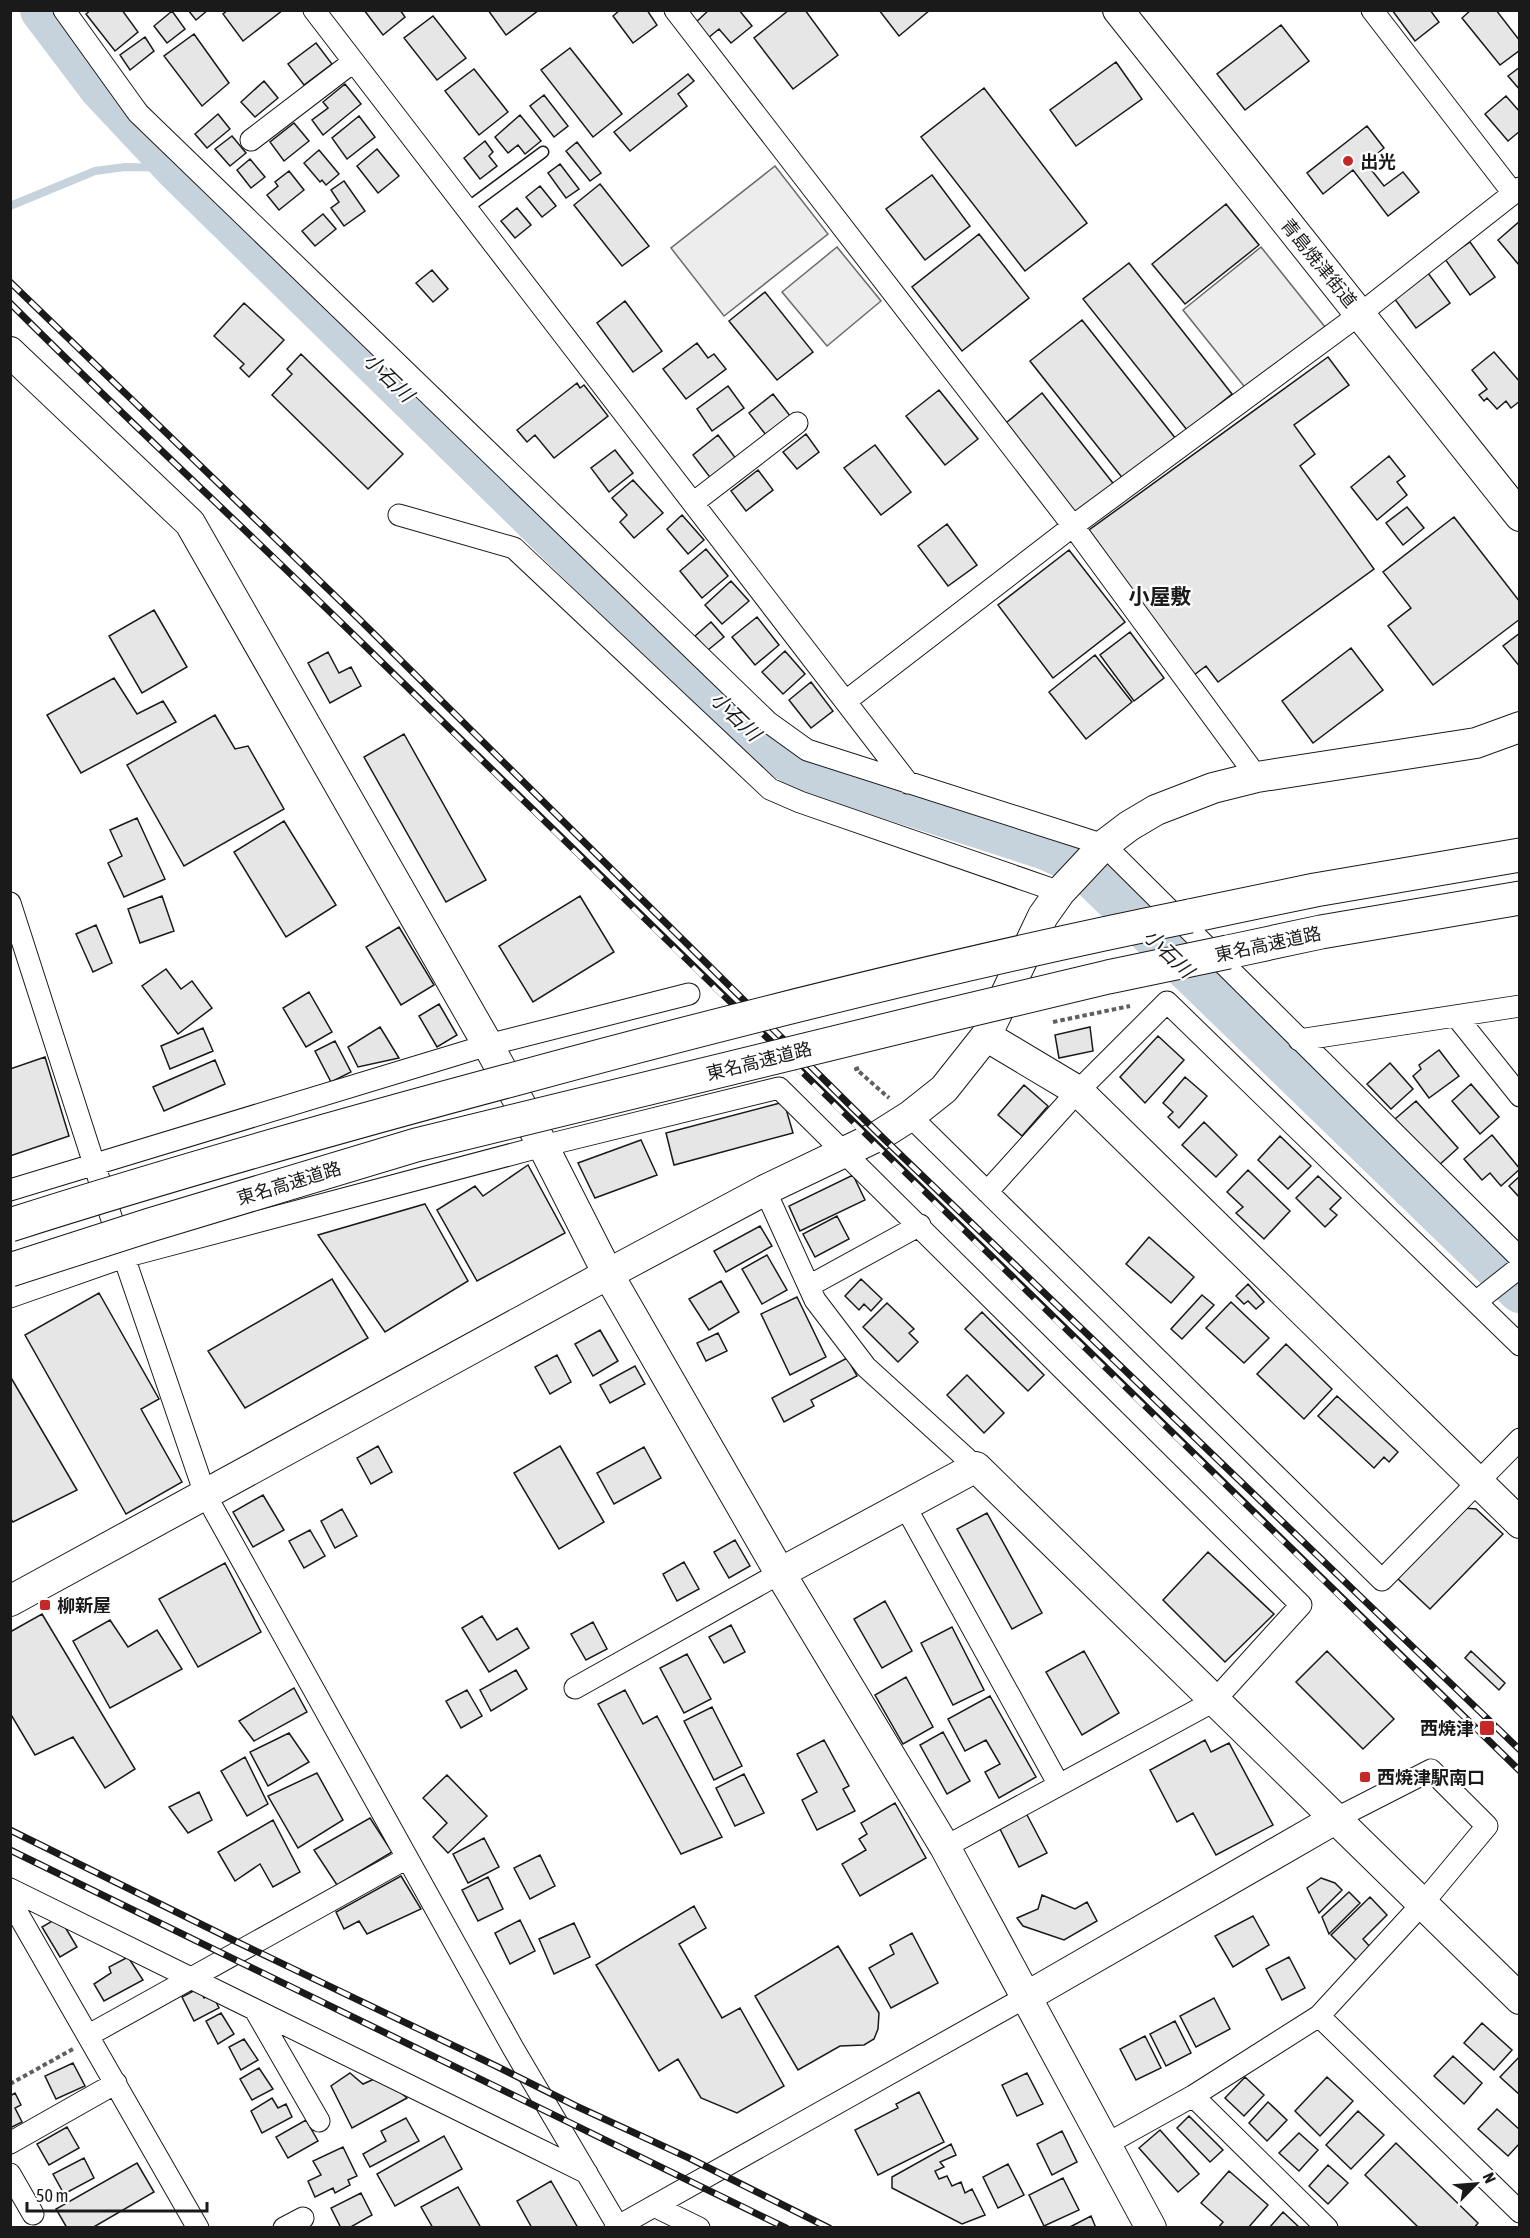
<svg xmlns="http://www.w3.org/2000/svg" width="1530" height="2238" viewBox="0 0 1530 2238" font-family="'Asap Condensed','Noto Sans JP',sans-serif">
  <rect width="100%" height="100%" fill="#fff"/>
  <path fill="#ededed" stroke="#6a6a6a" stroke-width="1.5" d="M775,166L828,234L724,316L671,248Z
    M837,247L881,301L827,346L782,292Z
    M1261,247L1325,327L1247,390L1183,310Z"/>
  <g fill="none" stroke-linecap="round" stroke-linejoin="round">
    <path stroke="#c6d2dc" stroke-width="8" d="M10,206L95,171L125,167L176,168"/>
    <path stroke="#c6d2dc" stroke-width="44" d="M42,10L101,88L176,168L767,747L805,770L1046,848L1072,860L1094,878L1520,1291"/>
  </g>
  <path fill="#e6e6e6" stroke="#1a1a1a" stroke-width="1.5" d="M91,10H122L138,32L115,51L86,14Z
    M188,10H208L196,20Z
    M228,10H283L243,41L223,14Z
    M364,10H400L405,17L383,35Z
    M488,10H539L506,35Z
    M620,10H647L657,25L633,43L613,16Z
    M709,10H739L752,26L731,43L719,29L708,38L695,23Z
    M789,10H805L838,55L793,89L754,38Z
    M879,10H930L899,36Z
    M1392,10H1430L1439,22L1415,41Z
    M1471,10H1496L1520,41V50L1500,65L1462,18Z
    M172,11L185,29L167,43L154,26Z
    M433,16L466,58L437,80L404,38Z
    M1281,25L1309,61L1245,110L1217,74Z
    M194,34L229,83L202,106L164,56Z
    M145,37L154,51L130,70L120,55Z
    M316,43L332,64L304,85L288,64Z
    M570,48L622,114L593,137L541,70Z
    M1116,62L1142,99L1076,146L1050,110Z
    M1520,67V90L1508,76Z
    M474,69L508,112L479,135L445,91Z
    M688,74L694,81L678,94L687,106L630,151L614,132Z
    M264,81L278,98L255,117L241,102Z
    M345,84L361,104L323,135L312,120L328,108L323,102Z
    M984,88L1087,223L1025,271L921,137Z
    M544,95L568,126L554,137L530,106Z
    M1506,96L1520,112V131L1508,141L1485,114Z
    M218,114L230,129L207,148L195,134Z
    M520,115L541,141L525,154L518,145L508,153L495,137Z
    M359,116L375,137L347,159L332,138Z
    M294,123L309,141L284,161L270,142Z
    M1367,126L1384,148L1366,163L1384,186L1403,172L1419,192L1388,216L1353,170L1323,194L1307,173Z
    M232,136L246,153L230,166L215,149Z
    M485,141L493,152L489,156L497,166L480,179L464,158Z
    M577,142L601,173L590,181L566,151Z
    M377,149L399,176L378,193L357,166Z
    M319,150L339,174L326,185L322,180L320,182L304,163Z
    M250,159L265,177L251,188L237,170Z
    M560,164L579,189L566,198L548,173Z
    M289,171L304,190L279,210L267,195L278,186L275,182Z
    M932,175L970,226L925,260L886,209Z
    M344,181L365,211L344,226L331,208L339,202L331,190Z
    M600,184L649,246L622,266L574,205Z
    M540,186L556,206L542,217L526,197Z
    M1226,204L1259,245L1185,304L1152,264Z
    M517,208L531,225L515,238L501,221Z
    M323,214L336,229L315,246L302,231Z
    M1520,221V265H1519L1498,240Z
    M979,234L1029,298L962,351L912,287Z
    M1470,242L1495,277L1470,295L1445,259Z
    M1129,263L1232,394L1187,430L1083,299Z
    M432,270L448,289L433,302L416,283Z
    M1428,273L1450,303L1416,328L1394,298Z
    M765,292L813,352L777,380L729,321Z
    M625,301L662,351L633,372L597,323Z
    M244,303L284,340L249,377L240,368L244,364L214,336Z
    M1082,320L1176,439L1124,480L1030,361Z
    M697,343L708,358L714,354L726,369L686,399L663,369Z
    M1494,352L1520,382V401L1511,408L1506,401L1497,409L1487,398L1484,401L1479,395L1487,389L1472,370Z
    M301,354L403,454L368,489L272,395L292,374L287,369Z
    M1328,357L1349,385L1294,425L1315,454L1300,466L1374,569L1218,682L1206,666L1194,675L1089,530Z
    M577,383L580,388L584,385L608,416L554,458L535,435L527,442L517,430Z
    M728,386L744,408L712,431L697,409Z
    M939,390L978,439L945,465L906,416Z
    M1042,393L1116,487L1075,520L1001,427Z
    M773,394L791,417L766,435L749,413Z
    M806,434L819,452L797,469L783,452Z
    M718,435L737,460L712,480L693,455Z
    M875,445L911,492L881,515L844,468Z
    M615,450L633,473L609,492L591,468Z
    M1389,456L1405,476L1397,482L1407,495L1377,520L1351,487Z
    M758,470L773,490L746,511L731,491Z
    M633,480L663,513L634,538L620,522L627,515L612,498Z
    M1407,507L1424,528L1403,545L1386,523Z
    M682,515L704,540L688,554L667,529Z
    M1454,517L1520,602V619L1433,685L1388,626L1411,608L1383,572Z
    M947,524L977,565L948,586L918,546Z
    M706,549L728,576L702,598L680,571Z
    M1069,550L1125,622L1053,678L998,605Z
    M731,581L749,601L722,624L705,605Z
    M154,610L187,667L142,693L109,636Z
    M757,617L779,645L755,665L732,637Z
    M711,622L724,637L708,650L695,636Z
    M1130,632L1164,678L1134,701L1100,655Z
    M1520,633V667L1503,646Z
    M1351,648L1383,690L1313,743L1282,701Z
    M785,651L805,674L783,694L762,672Z
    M328,652L339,673L351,667L361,686L330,703L308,663Z
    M1095,655L1132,702L1086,739L1049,692Z
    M114,678L137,714L163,701L176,722L81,773L47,715Z
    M811,682L833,711L811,728L789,700Z
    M215,715L235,749L248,746L284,809L184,866L127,765Z
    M404,734L486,880L446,902L364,757Z
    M137,818L165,879L124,897L108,863L122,856L110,830Z
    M284,821L336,905L286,937L234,852Z
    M162,896L174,931L140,943L128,909Z
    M580,896L614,952L533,1002L499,946Z
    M96,925L112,963L93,972L76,934Z
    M399,927L434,985L401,1005L366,947Z
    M166,969L181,989L192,981L212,1008L178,1034L142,986Z
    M309,992L332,1032L306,1047L283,1008Z
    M439,1004L457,1035L437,1047L419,1016Z
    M380,1027L399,1058L358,1067L348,1047Z
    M1090,1027L1093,1051L1059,1058L1055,1035Z
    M203,1028L213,1051L170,1069L161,1046Z
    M1158,1036L1184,1060L1145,1103L1120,1077Z
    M335,1041L351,1072L331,1082L315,1051Z
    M1439,1050L1459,1076L1429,1098L1413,1076L1421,1069L1419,1065Z
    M45,1057L69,1136L10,1156V1069Z
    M215,1060L225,1084L164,1111L153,1087Z
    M1390,1063L1413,1089L1391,1109L1367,1084Z
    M1185,1077L1207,1096L1179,1128L1168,1117L1173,1112L1163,1103Z
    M1471,1084L1499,1117L1480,1134L1452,1101Z
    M1024,1085L1048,1106L1022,1136L998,1115Z
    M1416,1101L1458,1148L1438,1166L1395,1119Z
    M784,1102L793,1133L674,1165L666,1133Z
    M1204,1122L1237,1155L1216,1177L1182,1145Z
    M1492,1135L1520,1169L1501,1186L1490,1173L1482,1180L1464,1159Z
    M1280,1136L1311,1166L1288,1189L1258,1160Z
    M641,1140L657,1175L595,1198L578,1163Z
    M528,1165L565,1233L477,1281L437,1210L475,1186L483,1196Z
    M1248,1170L1290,1211L1264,1239L1236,1213L1243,1207L1227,1192Z
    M853,1175L865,1200L800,1231L789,1206Z
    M1318,1176L1341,1198L1330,1209L1337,1215L1325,1227L1296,1198Z
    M1520,1176V1198L1509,1186Z
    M425,1204L468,1281L385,1332L318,1235Z
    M837,1216L849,1239L815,1257L803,1234Z
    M760,1226L772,1246L726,1272L714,1251Z
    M1149,1237L1194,1277L1171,1303L1126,1264Z
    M767,1255L787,1290L762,1304L742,1269Z
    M332,1279L368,1338L245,1408L208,1351Z
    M861,1279L882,1299L871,1311L864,1304L859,1310L845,1296Z
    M721,1281L739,1312L709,1330L689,1299Z
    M1248,1284L1264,1302L1256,1309L1248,1301L1244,1304L1236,1296Z
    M99,1293L159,1399L141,1409L182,1482L126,1514L25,1335Z
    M1202,1295L1214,1305L1182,1339L1171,1329Z
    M797,1297L826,1357L790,1375L761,1314Z
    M1231,1302L1269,1338L1244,1363L1206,1328Z
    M887,1303L914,1329L909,1333L918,1342L898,1362L863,1327Z
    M982,1312L1044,1375L1028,1391L965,1329Z
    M600,1330L618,1361L593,1376L575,1344Z
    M718,1333L727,1351L706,1361L697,1343Z
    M1286,1344L1332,1389L1304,1419L1257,1374Z
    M557,1355L571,1382L550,1394L535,1367Z
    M847,1358L857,1376L811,1400L814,1406L784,1422L772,1398Z
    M635,1366L645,1384L610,1403L600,1385Z
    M967,1375L1004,1413L984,1433L947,1395Z
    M10,1376L77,1490L13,1522L10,1518Z
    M1337,1396L1398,1452L1389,1462L1384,1457L1374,1468L1318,1416Z
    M378,1446L392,1472L371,1484L357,1458Z
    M560,1446L604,1522L559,1549L514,1473Z
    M644,1447L661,1478L614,1504L597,1473Z
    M263,1495L284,1530L253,1547L233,1512Z
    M1464,1508L1476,1509L1503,1534L1430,1609L1397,1578Z
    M342,1509L357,1536L335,1548L321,1521Z
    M987,1513L1042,1613L1012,1629L957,1529Z
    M310,1530L325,1556L304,1568L289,1541Z
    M735,1540L750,1566L729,1578L714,1552Z
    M1208,1552L1274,1614L1225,1662L1163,1600Z
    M684,1562L699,1589L677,1601L663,1574Z
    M225,1563L261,1632L198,1667L159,1599Z
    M885,1601L912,1651L882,1668L854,1619Z
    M42,1614L135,1769L105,1788L73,1737L35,1755L10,1713V1632Z
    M482,1616L497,1640L517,1628L529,1648L489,1672L462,1628Z
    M110,1620L128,1647L157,1630L182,1669L110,1708L73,1641Z
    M593,1622L607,1649L586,1660L571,1634Z
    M731,1625L745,1652L724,1663L709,1637Z
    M952,1627L984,1690L953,1705L921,1643Z
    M1084,1651L1119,1713L1082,1735L1046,1672Z
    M1327,1651L1394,1719L1363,1749L1296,1682Z
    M1471,1651L1505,1683L1499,1690L1465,1658Z
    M687,1654L711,1699L684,1713L660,1668Z
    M516,1670L527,1689L491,1711L480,1690Z
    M906,1677L933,1727L903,1744L875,1695Z
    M294,1688L307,1712L254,1741L239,1721Z
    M467,1690L482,1716L461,1728L446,1701Z
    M625,1690L643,1724L657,1716L722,1837L681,1854L598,1704Z
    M990,1696L1036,1777L999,1798L985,1772L1000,1764L986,1740L965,1751L948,1719Z
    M712,1707L742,1766L714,1780L684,1721Z
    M943,1732L970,1781L947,1794L920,1745Z
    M289,1733L309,1762L268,1786L250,1752Z
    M824,1740L849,1786L843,1789L855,1811L817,1830L802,1800L817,1792L797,1754Z
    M1205,1740L1211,1752L1229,1743L1273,1825L1216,1855L1193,1813L1177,1822L1150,1770Z
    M245,1757L268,1804L247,1816L221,1771Z
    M317,1773L343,1820L298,1848L268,1796Z
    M744,1774L764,1813L735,1826L716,1788Z
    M447,1775L487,1816L448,1853L433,1837L447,1823L423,1798Z
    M199,1792L212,1820L188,1833L169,1807Z
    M895,1803L926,1858L860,1896L842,1864L866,1850L859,1839L867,1834L861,1823Z
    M1026,1813L1047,1853L1019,1867L999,1827Z
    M370,1818L392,1852L337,1885L314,1850Z
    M273,1820L300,1872L273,1887L260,1864L235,1881L218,1852Z
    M484,1838L499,1867L468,1883L453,1854Z
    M540,1855L555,1886L530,1899L514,1868Z
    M401,1876L421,1909L367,1934L359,1921L344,1929L336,1912Z
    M488,1877L503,1909L478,1921L462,1890Z
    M1321,1878L1335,1883L1342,1890L1319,1913L1307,1888Z
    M1349,1892L1360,1903L1329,1934L1322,1917Z
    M1042,1895L1075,1909L1087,1902L1097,1921L1064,1940L1023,1926L1017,1918L1038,1909Z
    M1370,1897L1387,1915L1363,1939L1371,1948L1357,1961L1331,1935Z
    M694,1906L706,1928L679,1944L722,2018L740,2008L784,2086L737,2113L701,2098L678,2059L659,2071L596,1965Z
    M1253,1916L1269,1945L1233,1967L1215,1936Z
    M59,1917L77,1947L60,1957L42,1927Z
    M520,1920L535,1951L510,1964L495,1933Z
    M574,1923L590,1957L554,1974L539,1939Z
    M912,1933L938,1983L891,2008L869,1968L894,1954L890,1945Z
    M838,1946L879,2013L878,2029L874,2039L864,2045L840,2046L798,2070L755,1996Z
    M128,1957L143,1980L104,2001L94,1984L111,1973L109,1967Z
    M1289,1957L1305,1988L1282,2000L1266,1969Z
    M199,1988L204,1998L212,1994L219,2008L194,2021L182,1997Z
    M1214,1998L1230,2029L1196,2047L1180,2016Z
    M221,2013L234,2034L218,2044L206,2021Z
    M1175,2021L1191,2053L1166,2066L1150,2034Z
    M1482,2023L1512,2050L1494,2070L1464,2043Z
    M1145,2036L1161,2068L1136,2080L1120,2049Z
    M244,2039L258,2060L241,2070L229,2047Z
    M1453,2056L1482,2083L1464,2104L1434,2076Z
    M1520,2056V2095L1500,2077Z
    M73,2063L85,2086L56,2099L45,2076Z
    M259,2068L273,2089L252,2100L240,2079Z
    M350,2073L363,2084L381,2076L407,2098L352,2128L331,2086Z
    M1027,2073L1043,2104L1017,2116L1002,2085Z
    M1245,2077L1264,2095L1244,2116L1225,2098Z
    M1327,2077L1353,2101L1320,2136L1295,2111Z
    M919,2092L944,2142L878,2175L855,2130L898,2108L896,2104Z
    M15,2093L21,2105L15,2108L22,2122L10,2128V2096Z
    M272,2098L278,2108L286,2104L292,2117L262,2133L251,2111Z
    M1268,2102L1287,2120L1267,2141L1249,2123Z
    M1497,2109L1520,2130V2143L1508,2156L1478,2129Z
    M1358,2111L1384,2135L1351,2169L1326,2145Z
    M1189,2116L1223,2150L1210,2162L1177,2128Z
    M406,2118L419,2141L370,2167L363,2154L386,2141L381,2131Z
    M306,2120L318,2141L288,2158L276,2137Z
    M67,2127L79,2148L49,2165L37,2144Z
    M1160,2130L1199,2174L1178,2192L1139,2148Z
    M1062,2131L1077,2162L1052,2175L1037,2144Z
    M1299,2133L1318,2150L1299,2171L1279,2153Z
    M444,2136L462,2169L395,2206L377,2174Z
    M1396,2143L1478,2223L1474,2228H1419L1365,2175Z
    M951,2144L956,2155L940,2162L944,2167L935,2171L939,2179L947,2176L952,2186L961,2182L965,2193L972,2189L985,2215L962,2224L892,2188V2177Z
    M343,2147L357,2176L348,2180L350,2185L335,2193L333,2188L315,2197L308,2181L321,2175L313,2161Z
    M84,2158L94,2178L64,2194L53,2174Z
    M137,2163L154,2192L92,2228H67L56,2209Z
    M1008,2164L1024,2195L998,2208L983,2177Z
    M1328,2165L1348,2183L1328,2204L1309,2186Z
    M1229,2171L1268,2205L1248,2228H1218L1223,2222L1201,2203Z
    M1063,2178L1079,2210L1044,2226L1029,2195Z
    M551,2181L578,2228H532L517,2201Z
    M458,2187L481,2228H433L421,2207Z
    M361,2193L372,2215L349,2228H341L331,2208Z
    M1283,2212L1300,2228H1269Z
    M1091,2216L1096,2228H1068Z"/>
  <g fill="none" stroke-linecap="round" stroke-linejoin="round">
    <defs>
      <path id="lane" d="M466,209L543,152"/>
      <path id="street" d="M64,10L138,113L768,722L807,750L1104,845L1520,1258
        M314,10L908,783
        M675,10L1073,526L1257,777
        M1372,10L1513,193
        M251,140L353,62
        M693,503L797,423
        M399,515L514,548L770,789L800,802L1060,892
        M846,701L1073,526L1360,314L1520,188
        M10,903L124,1257L205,1494L513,2048L619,2228
        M1456,1016L1520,1096
        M1299,1040L1520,1006
        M910,1116L1382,1580L1520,1439
        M10,1190L488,1045L689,994
        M765,1190L815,1300L866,1367L976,1467
        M987,1192L1078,1091L1167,1002L1520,1345
        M809,1286L920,1225
        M10,1297L124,1257L543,1146L779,1088L1301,1605L1214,1701L945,1847
        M1477,1301L1520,1267
        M905,1506L1059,1785
        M575,1688L780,1573
        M10,1889L587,2173
        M10,1900L198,2228
        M255,2010L319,2121
        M1319,2016L1520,2212
        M89,2035L407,1858
        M1193,2096L1327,2228
        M10,2143L116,2083
        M1105,2145L1193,2096L1319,2016L1422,1904L1487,1826L1431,1770L1335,1819
        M10,2174L33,2214
        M654,2206L699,2228
        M284,2228L303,2218
        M615,2228L1026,1997"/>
      <path id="secondary" d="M1118,10L1520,516
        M10,352L190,523L488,1045L543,1146L608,1274L780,1573L945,1847L1151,2228
        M986,1036L1078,1091L1520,1523
        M780,1573L976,1467L1520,1999
        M10,1601L608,1274L765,1190L880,1135L910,1116L944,1089L986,1036L1043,916L1060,892L1104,845L1129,826L1156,810L1213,788L1257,777L1476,743L1520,727
        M1026,1997L1335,1819"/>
      <path id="highway" d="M1190,916L1315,890L1520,855
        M1228,952L1321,932L1520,898"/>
    </defs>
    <use href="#lane" stroke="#1a1a1a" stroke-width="13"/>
    <use href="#street" stroke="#1a1a1a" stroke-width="23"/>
    <use href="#secondary" stroke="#1a1a1a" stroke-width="32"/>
    <use href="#highway" stroke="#1a1a1a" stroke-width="35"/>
    <path stroke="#5f5f5f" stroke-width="4" stroke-dasharray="4.5 3" stroke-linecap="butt" d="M1053,1022L1130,1006
      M859,1068L856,1069L889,1098
      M10,2084L73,2049"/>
    <use href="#lane" stroke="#fff" stroke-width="10"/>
    <use href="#street" stroke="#fff" stroke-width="21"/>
    <use href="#secondary" stroke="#fff" stroke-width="30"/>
    <use href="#highway" stroke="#fff" stroke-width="33"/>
    <defs>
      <path id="rail" d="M10,282L359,619L880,1135L1520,1750
        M10,303C125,418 244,528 360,641C745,1019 1132,1395 1520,1771
        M10,1830L233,1940L496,2066L576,2106L689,2158L829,2228
        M10,1850L786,2228"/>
    </defs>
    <use href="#rail" stroke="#1a1a1a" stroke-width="7"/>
    <use href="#rail" stroke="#fff" stroke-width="4.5" stroke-dasharray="14" stroke-linecap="butt"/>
    <defs>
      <path id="highway-bridge" d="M10,1225C176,1172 343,1125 511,1080C736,1019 961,962 1190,916
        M10,1270L150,1225L416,1145L936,1018L1108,977L1228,952"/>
    </defs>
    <use href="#highway-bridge" stroke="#1a1a1a" stroke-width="35" stroke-linecap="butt"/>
    <use href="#highway-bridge" stroke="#fff" stroke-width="33"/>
  </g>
  <g fill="#c62828" stroke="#fff" stroke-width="2">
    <circle cx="1348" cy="161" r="6"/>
    <rect x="39" y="1599" width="12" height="12" rx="3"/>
    <rect x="1479" y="1720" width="16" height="16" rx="3"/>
    <rect x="1359" y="1771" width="12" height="12" rx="3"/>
  </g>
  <g text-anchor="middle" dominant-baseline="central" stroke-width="4.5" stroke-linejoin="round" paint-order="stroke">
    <g font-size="18" font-weight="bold" fill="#1a1a1a" stroke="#fff" text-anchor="start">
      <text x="1360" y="161">出光</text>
      <text x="57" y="1605">柳新屋</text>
      <text x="1474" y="1728" text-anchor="end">西焼津</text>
      <text x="1377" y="1777">西焼津駅南口</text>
    </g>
    <g font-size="18" fill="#1a1a1a" stroke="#fff">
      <text transform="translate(1319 263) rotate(51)">青島焼津街道</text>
      <text transform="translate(1268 944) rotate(-12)">東名高速道路</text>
      <text transform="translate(759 1061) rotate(-14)">東名高速道路</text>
      <text transform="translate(289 1183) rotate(-17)">東名高速道路</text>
    </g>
    <g font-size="20" font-style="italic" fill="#1a1a1a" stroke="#fff">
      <text transform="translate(389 377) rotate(44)">小石川</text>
      <text transform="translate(736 716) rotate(44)">小石川</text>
      <text transform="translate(1169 953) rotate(44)">小石川</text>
    </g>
    <g font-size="21" font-weight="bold" fill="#1a1a1a" stroke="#fff">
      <text x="1160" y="596">小屋敷</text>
    </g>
  </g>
  <rect width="1530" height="2238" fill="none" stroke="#1a1a1a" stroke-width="24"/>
  <g transform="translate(1476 2184) rotate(65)" stroke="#ffffff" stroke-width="4.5" paint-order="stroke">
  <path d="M0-4.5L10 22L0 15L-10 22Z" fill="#1a1a1a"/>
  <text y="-9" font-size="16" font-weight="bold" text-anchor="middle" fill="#1a1a1a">N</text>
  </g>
  <path d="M27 2202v9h180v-9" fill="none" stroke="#1a1a1a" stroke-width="3"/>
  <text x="36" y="2202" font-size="18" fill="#1a1a1a" stroke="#ffffff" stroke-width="4.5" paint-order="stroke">50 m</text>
</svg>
